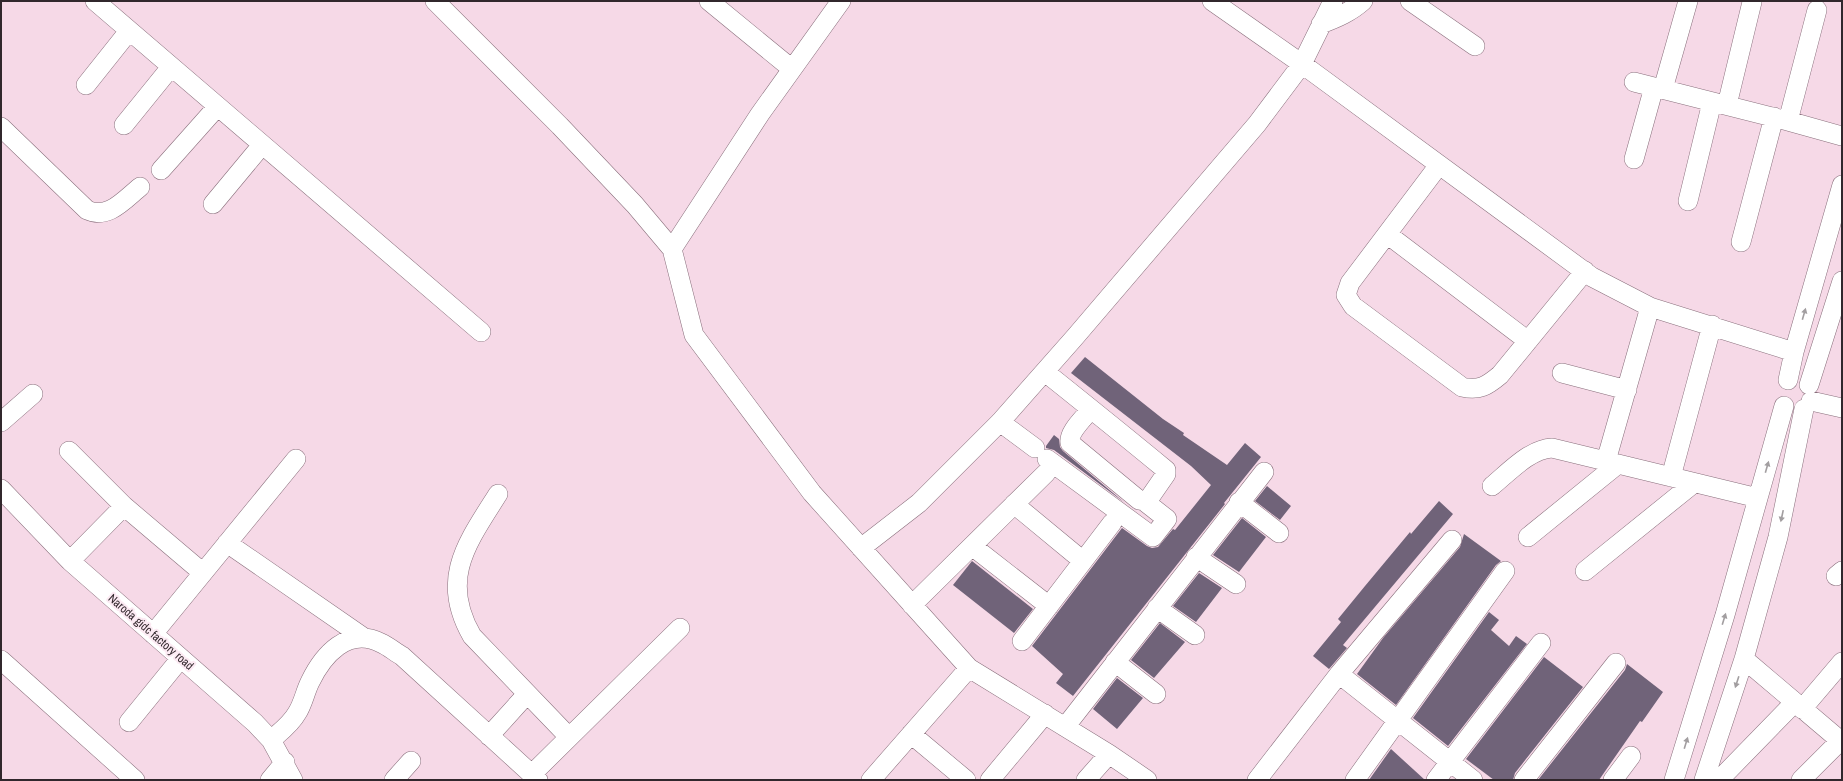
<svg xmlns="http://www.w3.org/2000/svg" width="1843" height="781" viewBox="0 0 1843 781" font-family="'Archivo Narrow',sans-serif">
  <rect width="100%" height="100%" fill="#f6d9e7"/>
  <path fill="#706379" d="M1085,357L1163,419L1184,433L1183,435L1227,465L1245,443L1261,457L1224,503L1225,504L1073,696L1056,683L1063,674L1032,646L1122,528L1147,546L1152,548L1158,547L1173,529L1175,530L1211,485L1191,466L1071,373Z
    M1054,435L1059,439L1060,447L1063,451L1125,503L1054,450L1046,448V446Z
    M1267,486L1291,506L1280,520L1255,501Z
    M1439,501L1453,514L1343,645L1347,648L1329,669L1313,656L1341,622L1338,619L1365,586L1410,532L1411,534Z
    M1242,518L1266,537L1239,572L1213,555Z
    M1464,534L1501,561L1496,565L1396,705L1357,674L1383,638L1460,547Z
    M972,561L1033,609L1014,633L953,585Z
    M1199,573L1222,588L1196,622L1173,606Z
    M1489,612L1499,620L1491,630L1509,646L1516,636L1527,644L1448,746L1413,718Z
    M1160,623L1185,642L1154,678L1131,660Z
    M1544,657L1583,687L1515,773L1513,780H1494L1466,759Z
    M1627,664L1663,692L1642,722L1640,721L1599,780H1538L1625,670Z
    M1117,678L1143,698L1117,729L1093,709Z
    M1391,749L1425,780H1369Z"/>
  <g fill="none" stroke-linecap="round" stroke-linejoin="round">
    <defs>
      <path id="minor" d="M95,1L481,332
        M435,1L560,126L635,205L672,249L694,335L812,493L969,668L1109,754L1147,780
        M709,1L792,69
        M1212,1L1302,64L1592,277L1650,307L1794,352
        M1410,1L1475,46
        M1321,24C1337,18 1351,12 1363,1
        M1634,82L1788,121L1842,136
        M86,85L129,31
        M1663,89L1688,1
        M1727,105L1752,2
        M1788,121L1817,10
        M124,125L171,67
        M1,127L87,210C108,220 124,200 140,187
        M1634,159L1654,87
        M1439,165L1350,283L1346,295L1353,306L1462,387C1479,391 1487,386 1500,375L1585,271
        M161,170L217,107
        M1688,201L1712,102
        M213,204L262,145
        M1387,234L1528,341
        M1741,242L1774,117
        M672,249L760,114L841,1
        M1045,372C1085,404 1126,437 1166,470V474L1148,500L1144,501L1139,500L1070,443C1068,432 1084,418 1091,409
        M1562,373L1627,390
        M1788,380L1794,352L1842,185
        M1809,385L1842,281
        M1811,401L1842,408
        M1,422L33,394
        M1000,422L1035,448
        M69,451L124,506L203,573
        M1047,459L1153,537L1167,519L1144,501
        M1606,461L1650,307
        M1671,477L1712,325
        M1492,486C1509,472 1530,449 1552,448L1758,498
        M1,489L70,561L255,723L271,740L293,780
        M498,494C467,543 439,579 472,636L569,737
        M1239,502L1279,533
        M1014,504L1083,561
        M1528,537L1618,464
        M227,543L363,637
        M972,546L1049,606
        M861,548L919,503L1000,422L1075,337L1257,124L1302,64L1333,1
        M1196,557L1236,584
        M70,561L124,506
        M1585,571L1694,483
        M1836,576L1842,571
        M912,605L1046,473
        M1157,608L1195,635
        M153,634L296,459
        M1022,641L1112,523
        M1744,659L1842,742
        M1,660L135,780
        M1115,662L1156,694
        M1339,674L1473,780
        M1802,709L1842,662
        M129,722L181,658
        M1065,727L1264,472
        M911,734L966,780
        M489,736L527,694
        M271,740C280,732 291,724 297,713C303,704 305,692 310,682C323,655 348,626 381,643C388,646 395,652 402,656L538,780
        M531,775L680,628
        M270,780L285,762
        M394,780L411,761
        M871,780L969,668
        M990,780L1045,714
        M1086,780L1109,754
        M1257,780L1339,674L1452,540
        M1355,780L1505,571
        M1436,780L1541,643
        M1524,780L1616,663
        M1613,780L1631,756
        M1674,780L1725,615L1784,406
        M1704,780L1744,659L1778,537L1804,409
        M1719,780L1795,702
        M1801,780L1842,739"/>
    </defs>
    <use href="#minor" stroke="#896f7c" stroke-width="20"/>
    <use href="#minor" stroke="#fff" stroke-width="19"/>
  </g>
  <defs><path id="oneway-solid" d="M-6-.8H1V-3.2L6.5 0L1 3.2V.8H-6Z"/></defs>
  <g fill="#a29ea0">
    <use href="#oneway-solid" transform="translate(1804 314) rotate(-74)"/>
    <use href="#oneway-solid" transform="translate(1767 467) rotate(-74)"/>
    <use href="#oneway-solid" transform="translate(1782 516) rotate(102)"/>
    <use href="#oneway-solid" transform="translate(1724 619) rotate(-73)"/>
    <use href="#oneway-solid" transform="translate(1737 682) rotate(108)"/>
    <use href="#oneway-solid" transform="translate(1686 743) rotate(-73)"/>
  </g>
  <g text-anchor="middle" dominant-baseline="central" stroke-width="4" stroke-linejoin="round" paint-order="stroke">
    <g font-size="12" fill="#31272c" stroke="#fceaf3">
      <text transform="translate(151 632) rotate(41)">Naroda gidc factory road</text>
    </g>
  </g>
  <rect width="1843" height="781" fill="none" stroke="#31272c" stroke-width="4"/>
</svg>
